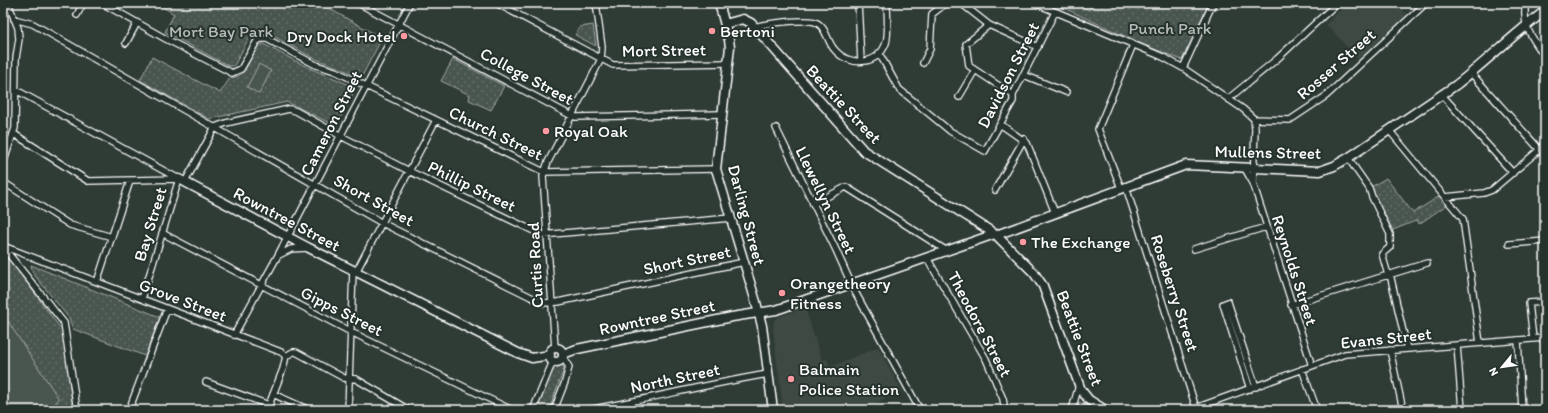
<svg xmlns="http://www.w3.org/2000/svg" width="1548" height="413" viewBox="0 0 1548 413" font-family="Itim,sans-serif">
  <defs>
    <pattern id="green-dots" width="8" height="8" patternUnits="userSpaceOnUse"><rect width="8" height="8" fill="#4a544f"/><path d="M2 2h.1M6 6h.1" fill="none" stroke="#656e69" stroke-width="1.8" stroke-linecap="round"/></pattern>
  </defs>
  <rect width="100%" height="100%" fill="#2f3b35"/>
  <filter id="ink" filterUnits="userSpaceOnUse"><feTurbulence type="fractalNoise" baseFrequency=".025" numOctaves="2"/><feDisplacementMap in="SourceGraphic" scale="8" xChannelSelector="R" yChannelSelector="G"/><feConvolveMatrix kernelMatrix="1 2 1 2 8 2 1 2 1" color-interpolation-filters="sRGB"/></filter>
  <g filter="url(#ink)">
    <path fill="#3c4842" d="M1348,3H1382L1387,9L1394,3H1396L1407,15L1359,60L1326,24Z
      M805,308L822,360L827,359L830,367L878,347L902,391L860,410H783L773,330L774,320L778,317Z"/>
    <path fill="url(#green-dots)" stroke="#a4aaa7" d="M156,3H319L382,38L361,78L340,68L316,59L269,34L262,32L252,37L250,36L235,64L233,66H229L165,32L174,14Z
      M1053,3H1203L1208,5L1182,60L1142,44Z
      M593,25L596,46L575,35L580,27Z
      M263,44L309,68L336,79L356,88L336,126L287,102L209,119L140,80L152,57L220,93L230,78C252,77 248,46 263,44Z
      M453,59L504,86L491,110L469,100L470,95L441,81Z
      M1386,178L1413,213L1441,195L1448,204L1419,224L1418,220L1393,230L1373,195L1371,187Z
      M3,255L8,257L63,332L73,410H3Z
      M31,265L160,317L145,356L73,329L69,318L33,273Z
      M559,363L563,366L564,369L549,410H539L538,406L553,364Z
      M1079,402L1095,410H1077Z"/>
    <path fill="#4a544f" stroke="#a4aaa7" d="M1067,3H1092L1089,10L1076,5L1075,7Z
      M259,64L271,71L259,94L247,87Z
      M3,314L59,399L56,402L54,410H3Z"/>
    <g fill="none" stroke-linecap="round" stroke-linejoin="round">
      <defs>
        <path id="street" d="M102,3L166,39L232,73L241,69L257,41L261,39H267L316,65L335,71L544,172L716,169
          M358,3L572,116L576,117L722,114
          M496,3L613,65L728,63
          M858,3L861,61
          M961,3L989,25L1038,47
          M1035,3L1163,57L1183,68L1243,109L1254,119L1255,129L1253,183
          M1526,3C1521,27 1533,38 1545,57
          M77,15L83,3
          M14,19L33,24L382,223L543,303L558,302L744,262
          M989,25L966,44L969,66L1013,95
          M755,27C764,23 806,19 815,22C826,26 827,41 834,49C848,67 878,66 886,43C889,33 887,14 887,3
          M126,43L137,23
          M879,53L899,89L950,131L985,151L1013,101V95L1055,12
          M923,63L930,49L932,14L946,3
          M1183,68L1213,3
          M1471,73L1540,150
          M1024,75L1066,92
          M16,90L179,179
          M1441,94L1513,173
          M959,97L975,70
          M1228,99L1277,59L1337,3
          M1254,119L1290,120L1326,96L1426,3
          M1000,124L1027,143L1055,213
          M776,128L836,250L854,290L920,410
          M1389,130L1463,219L1480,343
          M14,134L88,181L179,179
          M1348,158L1369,188L1372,197L1390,234V247L1382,254L1388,275
          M3,164L15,128L16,58L19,39L18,28L8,3
          M1244,167L1253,183L1312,366
          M3,182L70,225L112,237
          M185,182L215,127L226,123L289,109L296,111L341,136L409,171L542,235L731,218
          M1126,187L1196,408
          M1121,188L1098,129L1133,45
          M995,190L1024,139
          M1445,197L1484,193L1492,190L1545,145
          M813,204L846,187L947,251
          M162,233L351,332L512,410
          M1509,244L1545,241
          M3,246L281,352L286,356
          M3,247L64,323L77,410
          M1194,249L1266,227
          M279,255L291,249L307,248
          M927,258L986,359L1003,399L1004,405
          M356,272L436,120
          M1390,274L1407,349
          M97,282L130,181
          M142,299L179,179
          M1291,305L1427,263
          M234,335L277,257L410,3
          M1533,339L1529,303L1545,302
          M1518,340L1522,410
          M1457,345L1462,410
          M555,348L543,176L548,162L601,59L602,47L596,3
          M1390,350L1403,410
          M286,356L293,352H296L344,378L356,379L409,410
          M1302,369L1317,410
          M206,382L269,405
          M1250,389L1223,304L1228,302L1256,387
          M273,394L309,410
          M129,410L167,309
          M267,410L283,369L286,356
          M348,410L353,270
          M533,410L553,361
          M554,410L565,382L569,367L563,357
          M588,410C649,399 708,384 768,374
          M1072,410L1079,385
          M1190,410L1345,354L1545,338"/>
        <path id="secondary" d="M719,3L729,40L730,47L716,169L756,302L762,326L773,410
          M725,24L743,19L751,23L864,151L992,232
          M179,179L309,248L518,353L532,358L550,355
          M999,234L1186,165L1320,171L1334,166L1348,158L1456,85C1487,61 1514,34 1545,11
          M998,237L1034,273L1043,286L1081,390L1089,400L1105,410
          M549 355a7 7 0 1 1 14 0a7 7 0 1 1-14 0Z
          M563,354L577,349L732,317L776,310L992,235"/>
      </defs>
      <use href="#street" stroke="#fff" stroke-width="8"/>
      <use href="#secondary" stroke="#fff" stroke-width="11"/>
      <use href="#street" stroke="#26332d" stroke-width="5.5"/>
      <use href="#secondary" stroke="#26332d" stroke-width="8"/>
    </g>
  </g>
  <g fill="#ff9aa2" stroke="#26332d" stroke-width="1.5">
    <circle cx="712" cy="31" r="4"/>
    <circle cx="404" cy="36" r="4"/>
    <circle cx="546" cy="131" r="4"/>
    <circle cx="1023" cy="242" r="4"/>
    <circle cx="782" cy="293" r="4"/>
    <circle cx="791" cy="379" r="4"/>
  </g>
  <g text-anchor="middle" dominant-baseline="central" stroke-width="4" stroke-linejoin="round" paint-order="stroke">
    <g font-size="17" fill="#b7bbb9" stroke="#26332d">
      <text x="1170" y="28">Punch Park</text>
      <text x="221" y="31">Mort Bay Park</text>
    </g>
    <g font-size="17" fill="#fff" stroke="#26332d" text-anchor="start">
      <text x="720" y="31">Bertoni</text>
      <text x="396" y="36" text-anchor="end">Dry Dock Hotel</text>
      <text x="554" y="131">Royal Oak</text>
      <text x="1031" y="242">The Exchange</text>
      <text x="790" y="283">Orangetheory<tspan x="790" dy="20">Fitness</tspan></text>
      <text x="799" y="369">Balmain<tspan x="799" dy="20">Police Station</tspan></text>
    </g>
    <g font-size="17" fill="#fff" stroke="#26332d">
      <text transform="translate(664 50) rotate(-1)">Mort Street</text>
      <text transform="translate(1336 64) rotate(-41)">Rosser Street</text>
      <text transform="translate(1008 75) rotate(-63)">Davidson Street</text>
      <text transform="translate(527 76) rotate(28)">College Street</text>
      <text transform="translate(844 104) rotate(47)">Beattie Street</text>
      <text transform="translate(331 123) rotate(-63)">Cameron Street</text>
      <text transform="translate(496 133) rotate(26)">Church Street</text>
      <text transform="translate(1268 152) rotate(1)">Mullens Street</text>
      <text transform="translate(472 186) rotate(26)">Phillip Street</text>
      <text transform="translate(374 200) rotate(29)">Short Street</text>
      <text transform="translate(826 200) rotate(64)">Llewellyn Street</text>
      <text transform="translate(747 215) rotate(75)">Darling Street</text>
      <text transform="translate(287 219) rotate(28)">Rowntree Street</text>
      <text transform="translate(150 224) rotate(-73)">Bay Street</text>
      <text transform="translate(687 260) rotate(-12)">Short Street</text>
      <text transform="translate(535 265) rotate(-93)">Curtis Road</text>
      <text transform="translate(1295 270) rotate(72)">Reynolds Street</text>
      <text transform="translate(1175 293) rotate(72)">Roseberry Street</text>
      <text transform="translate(183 300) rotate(21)">Grove Street</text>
      <text transform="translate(342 311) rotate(27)">Gipps Street</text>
      <text transform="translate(657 317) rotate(-12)">Rowntree Street</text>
      <text transform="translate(980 324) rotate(62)">Theodore Street</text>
      <text transform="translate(1080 338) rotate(69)">Beattie Street</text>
      <text transform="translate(1386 338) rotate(-6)">Evans Street</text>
      <text transform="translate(675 378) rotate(-12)">North Street</text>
    </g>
  </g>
  <rect width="1548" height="413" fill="none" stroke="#26332d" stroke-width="16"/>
  <rect x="8" y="8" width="1532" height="397" fill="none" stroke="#fff" stroke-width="1.5" filter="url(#ink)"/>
  <g transform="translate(1502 367) rotate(241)" stroke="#26332d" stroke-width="3" paint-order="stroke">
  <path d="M0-3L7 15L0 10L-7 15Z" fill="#ffffff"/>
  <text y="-6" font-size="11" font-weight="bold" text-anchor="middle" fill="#ffffff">N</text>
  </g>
</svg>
